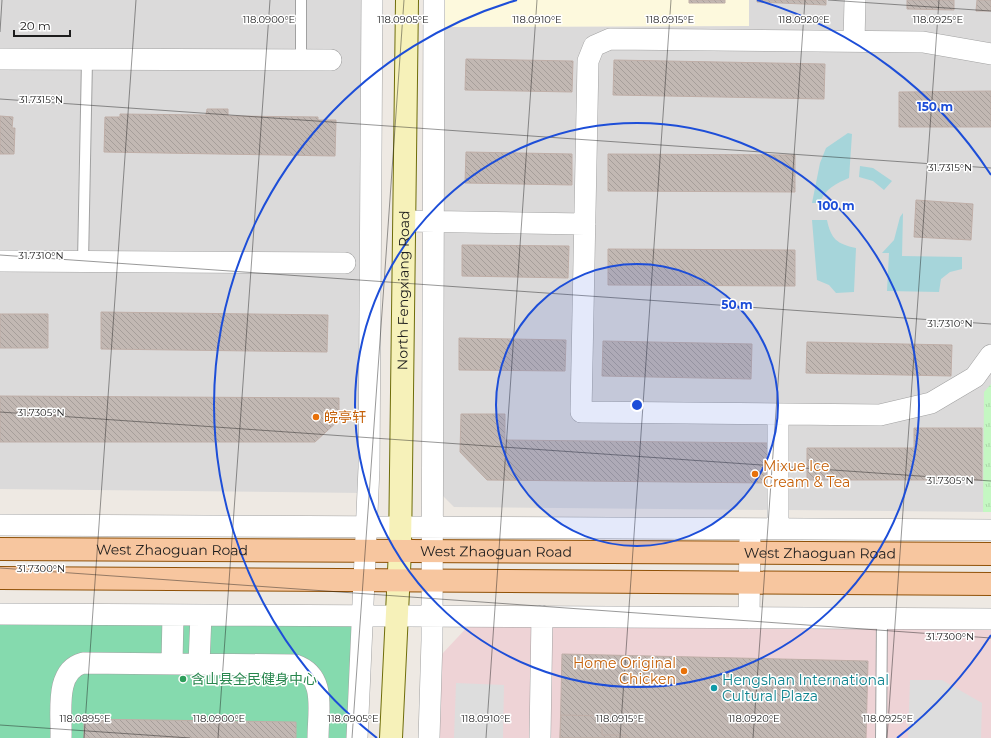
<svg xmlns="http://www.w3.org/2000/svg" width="991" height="738" viewBox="0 0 991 738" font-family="Montserrat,'Noto Sans SC',sans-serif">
  <defs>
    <pattern id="park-tufts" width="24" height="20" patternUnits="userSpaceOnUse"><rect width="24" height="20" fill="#c4f7c2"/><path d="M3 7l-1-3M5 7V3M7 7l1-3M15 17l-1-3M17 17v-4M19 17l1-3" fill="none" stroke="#a8d3a6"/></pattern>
    <pattern id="building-back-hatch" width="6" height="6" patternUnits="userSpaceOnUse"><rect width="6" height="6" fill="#c2b8b3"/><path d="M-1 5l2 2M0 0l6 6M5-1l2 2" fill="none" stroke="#a69e9a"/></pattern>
  </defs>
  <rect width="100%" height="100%" fill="#eee9e3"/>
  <path fill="#dbdada" d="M0,0H369L363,493L0,489Z
    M749,0H991V512L454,507L435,488L443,27L748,26Z"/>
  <path fill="#eed3d6" d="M472,622L991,629V738H438L442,654Z"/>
  <path fill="#fdf9dd" d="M444,0H749V26L443,27Z"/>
  <path fill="url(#park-tufts)" d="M991,384V512H983L984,392Z"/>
  <path fill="#85daae" d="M0,617L370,619L363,738H0Z"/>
  <path fill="#ddd" d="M910,680H942L982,703L981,738H908Z
    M456,683L504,685L503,738H454Z"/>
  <path fill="#a6d5da" d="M848,133L852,134L849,178C837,183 824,189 820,203H812L820,163L826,148Z
    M860,166L873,168L892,181L884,190L873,181L859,177Z
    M903,213L902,256L962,257V269L950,272L941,279L939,292L887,291L889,253H882L894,240L900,217Z
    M812,220H827C831,239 837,244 856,248L854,292L836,293L829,285L817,280Z"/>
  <path fill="url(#building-back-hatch)" stroke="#bfaea7" d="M689,0H725V3H689Z
    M757,0H826V5L757,2Z
    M907,0H954V10L907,9Z
    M977,0H991V11H976Z
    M466,59L573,61L572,92L465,90Z
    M614,60L825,64L824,99L613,95Z
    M991,91V127H899V92Z
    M207,109H228V116L318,117V120H336L335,156L104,152L105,117H120V114L206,115Z
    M0,116L13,117L12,128H15L14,154H0Z
    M466,152L572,154V185L465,183Z
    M608,154L795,155V192L608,191Z
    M916,200L973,204L971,240L914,237Z
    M462,245L569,246L568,278L462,276Z
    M608,249L795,250V286L608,285Z
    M101,312L328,315L327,352L101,349Z
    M0,314H48V348H0Z
    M459,338L566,340L565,371L459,370Z
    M603,341L752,344L751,379L602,376Z
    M807,342L952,345L951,376L806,373Z
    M0,396L339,398V420L315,442H0Z
    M461,414H505V440L768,443V483L487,480L460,452Z
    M914,428H982V480H807V448H914Z
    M562,654L868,661L866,738H560Z
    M561,715L602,716V735H626V738H560Z
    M84,719L296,722V738H84Z"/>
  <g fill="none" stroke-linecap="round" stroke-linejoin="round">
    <defs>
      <path id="service" d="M301,0V60
        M83,262L87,60
        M881,738L882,619"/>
      <path id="minor" d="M854,41L855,0
        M991,54L923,42L610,39L594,46L588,61L581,412L880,415L931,403L975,377L991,355
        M0,59L331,60
        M406,221L585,224
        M0,261L345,263
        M778,414V529
        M0,525L991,530
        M0,614L991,619
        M749,618L750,535
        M172,663L173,615
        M199,664L201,615
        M61,738C62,713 54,671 83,663L295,665C327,676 318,710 318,738
        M357,738L369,468L372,0
        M429,738L432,640L434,0
        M540,738L542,616"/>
      <g id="secondary">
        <path id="s1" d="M391,738L400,550L407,0"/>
      </g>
      <g id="primary">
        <path id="s2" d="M0,549L991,554"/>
        <path d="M0,578L991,584"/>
      </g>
    </defs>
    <use href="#service" stroke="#a1a1a1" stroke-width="12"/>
    <use href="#minor" stroke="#a1a1a1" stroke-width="22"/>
    <use href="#secondary" stroke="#6f6d0a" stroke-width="24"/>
    <use href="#primary" stroke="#905107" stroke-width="24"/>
    <use href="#service" stroke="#fff" stroke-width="10"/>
    <use href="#minor" stroke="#fff" stroke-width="21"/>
    <use href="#secondary" stroke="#f6f1b9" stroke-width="22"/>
    <use href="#primary" stroke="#f7c69f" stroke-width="22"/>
  </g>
  <path fill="none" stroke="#1d1d1d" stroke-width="1" stroke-opacity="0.45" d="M828,0L991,11M0,32L2,0M0,99L991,168M0,255L991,324M0,412L991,481M0,568L991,638M0,725L190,738M84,738L136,0M218,738L270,0M352,738L404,0M486,738L537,0M620,738L671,0M753,738L805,0M887,738L939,0"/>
  <circle cx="637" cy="405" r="141" fill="#1d4ed8" fill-opacity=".12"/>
  <g fill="none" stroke="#1d4ed8" stroke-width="2">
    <circle cx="637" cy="405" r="141"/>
    <circle cx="637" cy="405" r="282"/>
    <path d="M991 635A422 422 0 0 1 897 738M377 738A422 422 0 0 1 517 0M757 0A422 422 0 0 1 991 175"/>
  </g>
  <g fill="#e8710a" stroke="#fff" stroke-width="1.5">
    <circle cx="316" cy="417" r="4"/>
    <circle cx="755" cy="474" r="4"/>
    <circle cx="684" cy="671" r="4"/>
  </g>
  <circle fill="#2e9e5b" stroke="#fff" stroke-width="1.5" cx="183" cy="679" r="4"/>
  <circle fill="#0f9aa8" stroke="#fff" stroke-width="1.5" cx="714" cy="688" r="4"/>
  <g text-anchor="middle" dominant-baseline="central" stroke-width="3" stroke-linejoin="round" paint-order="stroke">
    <g font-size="14" fill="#1d1d1d" stroke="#fff">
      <text stroke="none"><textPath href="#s1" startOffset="448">North Fengxiang Road</textPath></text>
      <text stroke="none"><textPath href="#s2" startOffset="172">West Zhaoguan Road</textPath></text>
      <text stroke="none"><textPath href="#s2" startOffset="496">West Zhaoguan Road</textPath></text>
      <text stroke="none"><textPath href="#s2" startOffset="820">West Zhaoguan Road</textPath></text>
    </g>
    <g font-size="14" fill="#c56008" stroke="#fff" text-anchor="start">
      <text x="324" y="417">皖亭轩</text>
      <text x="763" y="466">Mixue Ice<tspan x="763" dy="16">Cream &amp; Tea</tspan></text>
      <text x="676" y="663" text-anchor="end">Home Original<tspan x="676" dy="16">Chicken</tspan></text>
    </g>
    <g font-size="14" fill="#27864d" stroke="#fff" text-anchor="start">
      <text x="191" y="679">含山县全民健身中心</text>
    </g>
    <g font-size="14" fill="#0d838f" stroke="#fff" text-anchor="start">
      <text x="722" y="680">Hengshan International<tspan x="722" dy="16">Cultural Plaza</tspan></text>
    </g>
  </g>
  <g font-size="10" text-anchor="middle" fill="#1d1d1d" stroke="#fff" stroke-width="3" stroke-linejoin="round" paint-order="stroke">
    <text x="269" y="23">118.0900°E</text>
    <text x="403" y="23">118.0905°E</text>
    <text x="537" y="23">118.0910°E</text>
    <text x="670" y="23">118.0915°E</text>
    <text x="804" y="23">118.0920°E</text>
    <text x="938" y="23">118.0925°E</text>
    <text x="41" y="103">31.7315°N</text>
    <text x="950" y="171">31.7315°N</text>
    <text x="41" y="259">31.7310°N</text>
    <text x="950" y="327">31.7310°N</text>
    <text x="41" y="416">31.7305°N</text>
    <text x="950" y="484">31.7305°N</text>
    <text x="41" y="572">31.7300°N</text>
    <text x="950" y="640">31.7300°N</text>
    <text x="85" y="722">118.0895°E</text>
    <text x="219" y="722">118.0900°E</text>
    <text x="353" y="722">118.0905°E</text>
    <text x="486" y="722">118.0910°E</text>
    <text x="620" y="722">118.0915°E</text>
    <text x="754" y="722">118.0920°E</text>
    <text x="888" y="722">118.0925°E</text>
  </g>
  <circle cx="637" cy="405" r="6" fill="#1d4ed8" stroke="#fff" stroke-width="2"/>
  <g font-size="12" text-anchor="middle" font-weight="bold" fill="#1d4ed8" stroke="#fff" stroke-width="3" stroke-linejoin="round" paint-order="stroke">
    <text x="935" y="111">150 m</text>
    <text x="836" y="210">100 m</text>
    <text x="737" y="309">50 m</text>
  </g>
  <path d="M14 30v6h56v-6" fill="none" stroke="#1d1d1d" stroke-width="2"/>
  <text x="20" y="30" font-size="12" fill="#1d1d1d" stroke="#ffffff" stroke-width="3" paint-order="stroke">20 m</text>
</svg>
